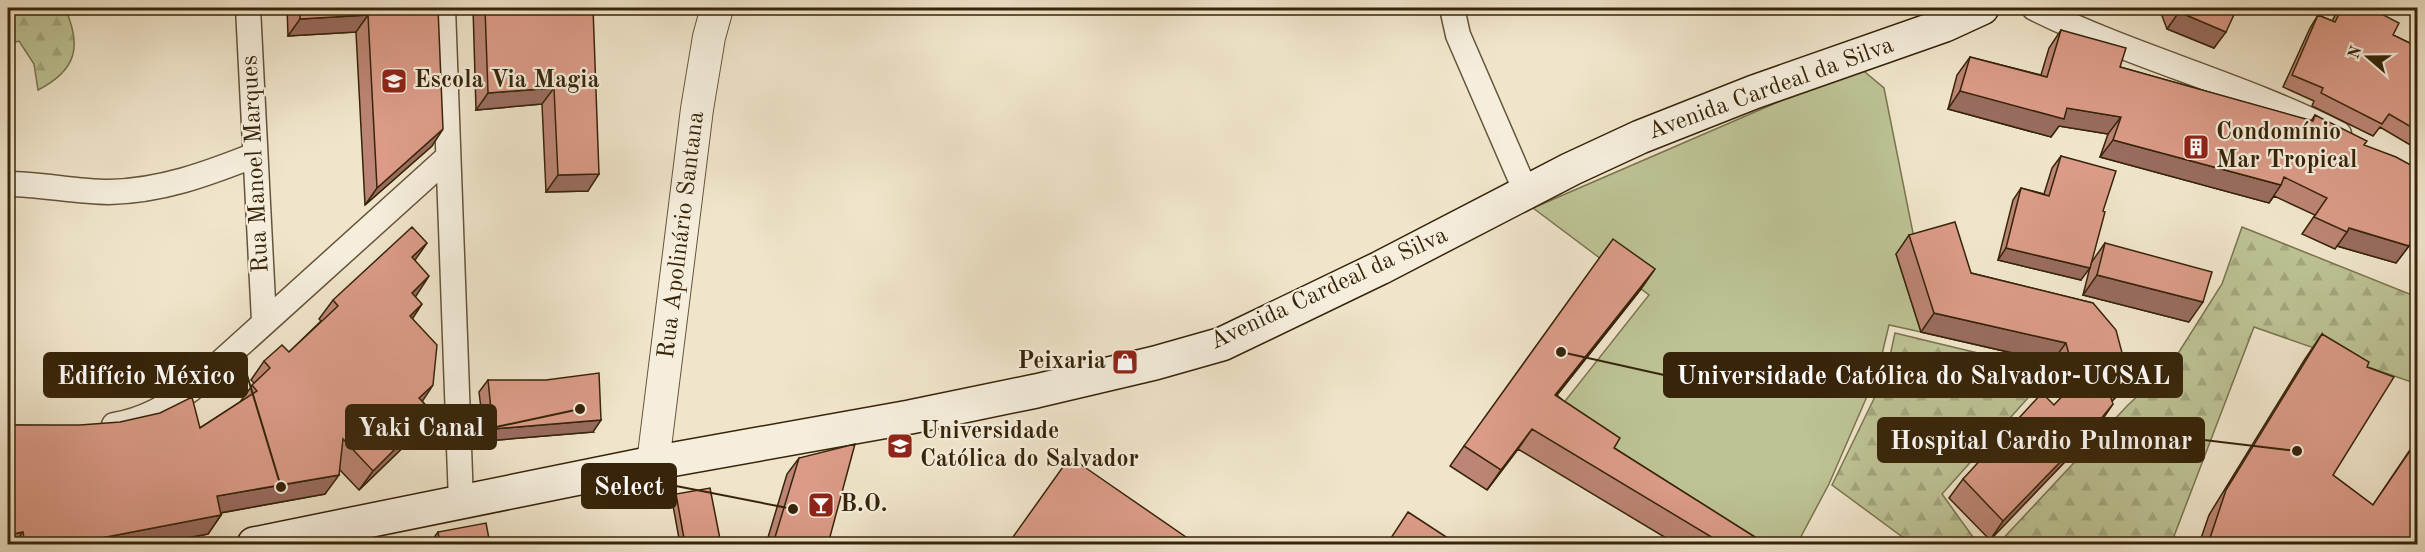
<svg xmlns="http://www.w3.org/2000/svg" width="2425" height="552" viewBox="0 0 2425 552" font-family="'Old Standard TT',serif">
  <defs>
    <pattern id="forest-firs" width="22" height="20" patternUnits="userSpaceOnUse" patternTransform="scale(1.5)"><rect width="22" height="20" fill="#bdc395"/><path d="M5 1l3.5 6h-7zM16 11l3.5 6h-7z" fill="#a3a77f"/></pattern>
  </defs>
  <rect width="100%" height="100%" fill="#f0e5cb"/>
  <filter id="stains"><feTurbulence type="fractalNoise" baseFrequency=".00333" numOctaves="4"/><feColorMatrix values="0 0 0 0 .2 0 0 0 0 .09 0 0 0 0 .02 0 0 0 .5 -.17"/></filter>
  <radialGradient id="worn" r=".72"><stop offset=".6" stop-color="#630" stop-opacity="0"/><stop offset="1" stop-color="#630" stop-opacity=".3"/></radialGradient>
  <path fill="url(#forest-firs)" stroke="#7a744f" stroke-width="1.5" d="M8,8H65C82,46 77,70 38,90L34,64L19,41L8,44Z
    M2242,227L2417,297V384L2254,327L2171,544H1998L2127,406L2172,363L2222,284Z
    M1895,333L2052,371L1942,494L1978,544H1912L1832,485L1886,374Z"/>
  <path fill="#bdc395" stroke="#7a744f" stroke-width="1.5" d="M1859,67L1884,88L1916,248L1896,254L1921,332L1889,325L1878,371L1829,484L1797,544H1757L1558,410L1649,295L1533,208Z"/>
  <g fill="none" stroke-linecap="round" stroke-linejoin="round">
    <defs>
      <path id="minor" d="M248,8L264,321
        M443,8L461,502
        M1452,8L1458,35L1526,192
        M2034,8C2132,57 2241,84 2339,134
        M8,184C41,184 75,192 109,192C161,191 207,174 255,155
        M114,425C144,420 166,407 190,390L448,157"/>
      <path id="tertiary" d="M653,463L697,109L709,37L717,8"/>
      <path id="secondary" d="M254,544L653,463L910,417L1036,391L1155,363L1222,344L1380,268L1571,169L1640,137L1754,92L1945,25L1982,8"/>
    </defs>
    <use href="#minor" stroke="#65543a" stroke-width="27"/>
    <use href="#tertiary" stroke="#65543a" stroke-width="34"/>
    <use href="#secondary" stroke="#372409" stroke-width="36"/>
    <use href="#minor" stroke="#f5eedd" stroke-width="24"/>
    <use href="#tertiary" stroke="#f5eedd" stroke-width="32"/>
    <use href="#secondary" stroke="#f5eedd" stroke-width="33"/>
  </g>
  <path fill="#bc8575" stroke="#372409" stroke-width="1.5" d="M287,8H438L432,146L365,205L356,32L288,36Z
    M473,8H593L588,191L546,192L542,104L476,110Z
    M2159,8H2237L2214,48L2167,29Z
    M2339,8H2370L2393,35L2418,47V143L2416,142L2412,146L2380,127L2373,136L2312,106L2314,101L2283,87L2310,28L2318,15L2332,21Z
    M2061,30L2120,67L2311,121L2315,115L2364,145L2409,246L2396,263L2337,246L2335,249L2302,234L2315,215L2274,196L2269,203L2100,157L2108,134L2059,126L2051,137L1948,109L1957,75L1970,57L2041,75L2049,48Z
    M2061,156L2103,211L2081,280L1998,260L2013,200L2021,188L2044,194L2052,168Z
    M1909,235L1971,273L2093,303L2116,397L2112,401L2100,423L2081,445L1990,540L1949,498L1963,479L2054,405L2062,397L2052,362L1921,332L1896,254Z
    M2105,243L2189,322L2083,295L2091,263Z
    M415,261V296L412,318L422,401L432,412L419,432L359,490L339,469L325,494L221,513V515L208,534L154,544H8V425L200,428L240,402L254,383L251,380L264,361L289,352L321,321L319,319L333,300Z
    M1641,289L1557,395L1614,448L1766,544H1676L1518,449L1487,490L1450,466L1464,446Z
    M2322,334L2333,475L2373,505L2418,438V544H2199L2209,515L2305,359Z
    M488,380L593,432L485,441L479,392Z
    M799,458L828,544H766L787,474Z
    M676,494L721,544H680L672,500Z
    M438,532L490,544H429Z"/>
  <path fill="#996c5f" stroke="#372409" stroke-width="1.5" d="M2179,12L2226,32L2214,48L2167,29Z
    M368,15L356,32L288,36L300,19Z
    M554,88L542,104L476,110L488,93Z
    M1960,91L2067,108L2121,117L2108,134L2059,126L2051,137L1948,109Z
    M443,129L432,146L365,205L377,188Z
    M2113,140L2281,185L2269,203L2100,157Z
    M599,174L588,191L546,192L558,175Z
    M2349,228L2409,246L2396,263L2337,246L2347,232Z
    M427,243L413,263L412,257Z
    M2006,248L2090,268L2081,280L1998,260Z
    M1655,269L1641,289L1541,415L1555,395Z
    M2097,275L2203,302L2189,322L2083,295Z
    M429,276L416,296L398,312L412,293Z
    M422,304L409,324L410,316Z
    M1934,313L2066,343L2052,362L1921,332Z
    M2129,379L2116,397L2098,416L2111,398Z
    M433,385L420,405L419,398Z
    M2113,404L2100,423L2081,445L1990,540L2003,521Z
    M432,412L419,432L359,490L373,471Z
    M601,420L593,432L485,441L493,429Z
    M1532,429L1518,449L1487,490L1501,470Z
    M339,475L325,494L203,516L217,496Z
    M221,515L208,534L154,544H70Z
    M23,532L14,544H8V535Z"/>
  <path fill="#db9b88" stroke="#372409" stroke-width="1.5" d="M300,8H438L443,129L377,188L368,15L300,19Z
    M485,8H593L599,174L558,175L554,88L488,93Z
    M2177,8H2237L2226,32L2179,12Z
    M2342,8H2370L2399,23L2393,35L2418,47V131L2389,114L2382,124L2321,93L2323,88L2292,75L2318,15L2335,22Z
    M2061,30L2126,48L2120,67L2313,121L2315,115L2367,141L2364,145L2396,157L2418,169V223L2409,246L2349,228L2347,232L2314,217L2327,198L2284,177L2281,185L2113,140L2121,117L2067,108L2064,119L1960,91L1970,57L2047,77Z
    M2061,156L2116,171L2103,211L2105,212L2090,268L2006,248L2021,188L2049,196Z
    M1955,222L1971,273L2093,303L2116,330L2129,379L2111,398L2113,404L2095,426L2003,521L1963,479L2042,393L2054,405L2076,382L2066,343L1934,313L1909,235Z
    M412,227L427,243L412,257L429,276L412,293L422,304L410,316L437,345L433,385L419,398L432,412L373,471L343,439L339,475L217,496L221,515L70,544H25L23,532L8,535V425H80L120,422L160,413L192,397L200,428L257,391L252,385L270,368L264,361L282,345L289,352L338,306L333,300Z
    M1613,239L1655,269L1555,395L1620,438L1614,448L1766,544H1723L1532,429L1501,470L1464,446Z
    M2105,243L2212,272L2203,302L2097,275Z
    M2322,334L2369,362L2367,367L2394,377L2333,475L2373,505L2418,439V544H2208L2226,490Z
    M599,373L601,420L493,429L488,380H546Z
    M855,444L828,544H773L799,458Z
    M1070,457L1196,544H1008Z
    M710,488L721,544H685L676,494Z
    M1408,512L1457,544H1387Z
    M486,523L490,544H440L438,532Z"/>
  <defs>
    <symbol id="school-square" viewBox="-11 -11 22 22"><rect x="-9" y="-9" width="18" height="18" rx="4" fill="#8f2418" stroke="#f5eedd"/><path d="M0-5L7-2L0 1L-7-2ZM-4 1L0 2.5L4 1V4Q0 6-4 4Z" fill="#fff"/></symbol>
    <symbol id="building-square" viewBox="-11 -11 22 22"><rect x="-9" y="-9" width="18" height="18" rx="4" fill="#8f2418" stroke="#f5eedd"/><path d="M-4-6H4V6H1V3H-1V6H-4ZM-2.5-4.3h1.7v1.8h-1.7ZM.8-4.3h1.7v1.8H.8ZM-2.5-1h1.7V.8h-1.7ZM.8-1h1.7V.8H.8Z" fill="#fff"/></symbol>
    <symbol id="shop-square" viewBox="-11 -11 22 22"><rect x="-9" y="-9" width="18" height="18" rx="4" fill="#8f2418" stroke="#f5eedd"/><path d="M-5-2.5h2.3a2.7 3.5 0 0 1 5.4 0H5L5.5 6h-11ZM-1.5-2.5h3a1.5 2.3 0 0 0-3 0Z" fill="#fff"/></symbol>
    <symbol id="university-square" viewBox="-11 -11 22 22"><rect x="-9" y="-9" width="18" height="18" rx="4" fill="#8f2418" stroke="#f5eedd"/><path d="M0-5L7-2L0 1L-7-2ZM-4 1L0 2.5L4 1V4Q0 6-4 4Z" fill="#fff"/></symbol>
    <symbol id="bar-square" viewBox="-11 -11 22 22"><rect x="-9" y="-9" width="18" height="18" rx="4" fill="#8f2418" stroke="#f5eedd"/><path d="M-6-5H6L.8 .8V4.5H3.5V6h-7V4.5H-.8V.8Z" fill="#fff"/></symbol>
  </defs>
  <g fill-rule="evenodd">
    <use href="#school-square" x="379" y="66" width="30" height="30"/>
    <use href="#building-square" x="2181" y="132" width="30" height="30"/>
    <use href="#shop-square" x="1110" y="347" width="30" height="30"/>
    <use href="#university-square" x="885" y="431" width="30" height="30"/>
    <use href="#bar-square" x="806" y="490" width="30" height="30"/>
  </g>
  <g text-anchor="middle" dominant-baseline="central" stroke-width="4.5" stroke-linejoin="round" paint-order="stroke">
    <g font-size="24" font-weight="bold" fill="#372409" stroke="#f5eedd" text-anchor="start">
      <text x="414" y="81">Escola Via Magia</text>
      <text x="2216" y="133">Condomínio<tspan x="2216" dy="28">Mar Tropical</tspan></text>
      <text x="1106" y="362" text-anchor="end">Peixaria</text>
      <text x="920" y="432">Universidade<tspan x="920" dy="28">Católica do Salvador</tspan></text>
      <text x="840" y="505">B.O.</text>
    </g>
    <g font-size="24" fill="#372409" stroke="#f5eedd">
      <text transform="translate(1771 89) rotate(-20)">Avenida Cardeal da Silva</text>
      <text transform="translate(256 164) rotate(-93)">Rua Manoel Marques</text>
      <text transform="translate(682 235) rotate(-83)">Rua Apolinário Santana</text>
      <text transform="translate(1329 289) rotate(-25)">Avenida Cardeal da Silva</text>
    </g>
  </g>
  <path fill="none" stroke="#372409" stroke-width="2" d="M1561 352L1664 375M281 487L247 375M580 409L496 427M2297 451L2204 440M793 509L676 486"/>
  <g fill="#372409" stroke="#f5eedd" stroke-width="2">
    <circle cx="1561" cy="352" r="6"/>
    <circle cx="281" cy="487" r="6"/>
    <circle cx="580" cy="409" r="6"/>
    <circle cx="2297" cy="451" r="6"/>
    <circle cx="793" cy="509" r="6"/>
  </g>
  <g fill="#372409" stroke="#372409" stroke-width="2">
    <rect x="1664" y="353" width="518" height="44" rx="6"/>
    <rect x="44" y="353" width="203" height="44" rx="6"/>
    <rect x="346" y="405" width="150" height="44" rx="6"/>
    <rect x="1878" y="418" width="326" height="44" rx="6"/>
    <rect x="582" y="464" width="94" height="44" rx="6"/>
  </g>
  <g font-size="26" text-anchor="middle" font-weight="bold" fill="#fff">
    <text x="1923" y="384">Universidade Católica do Salvador-UCSAL</text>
    <text x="146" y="384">Edifício México</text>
    <text x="421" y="436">Yaki Canal</text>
    <text x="2041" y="449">Hospital Cardio Pulmonar</text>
    <text x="629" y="495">Select</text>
  </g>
  <rect width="2425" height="552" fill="none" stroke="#f0e5cb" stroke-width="30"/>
  <rect x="9" y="9" width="2407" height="534" fill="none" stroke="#372409" stroke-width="3"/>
  <rect x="15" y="15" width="2395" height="522" fill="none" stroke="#372409" stroke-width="1.5"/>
  <g transform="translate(2368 57) rotate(290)" stroke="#f5eedd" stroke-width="4.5" paint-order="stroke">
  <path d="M0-4.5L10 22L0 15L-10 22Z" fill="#372409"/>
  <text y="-9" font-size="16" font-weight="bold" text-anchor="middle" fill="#372409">N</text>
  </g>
  <rect width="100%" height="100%" filter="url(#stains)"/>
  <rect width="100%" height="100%" fill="url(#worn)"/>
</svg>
